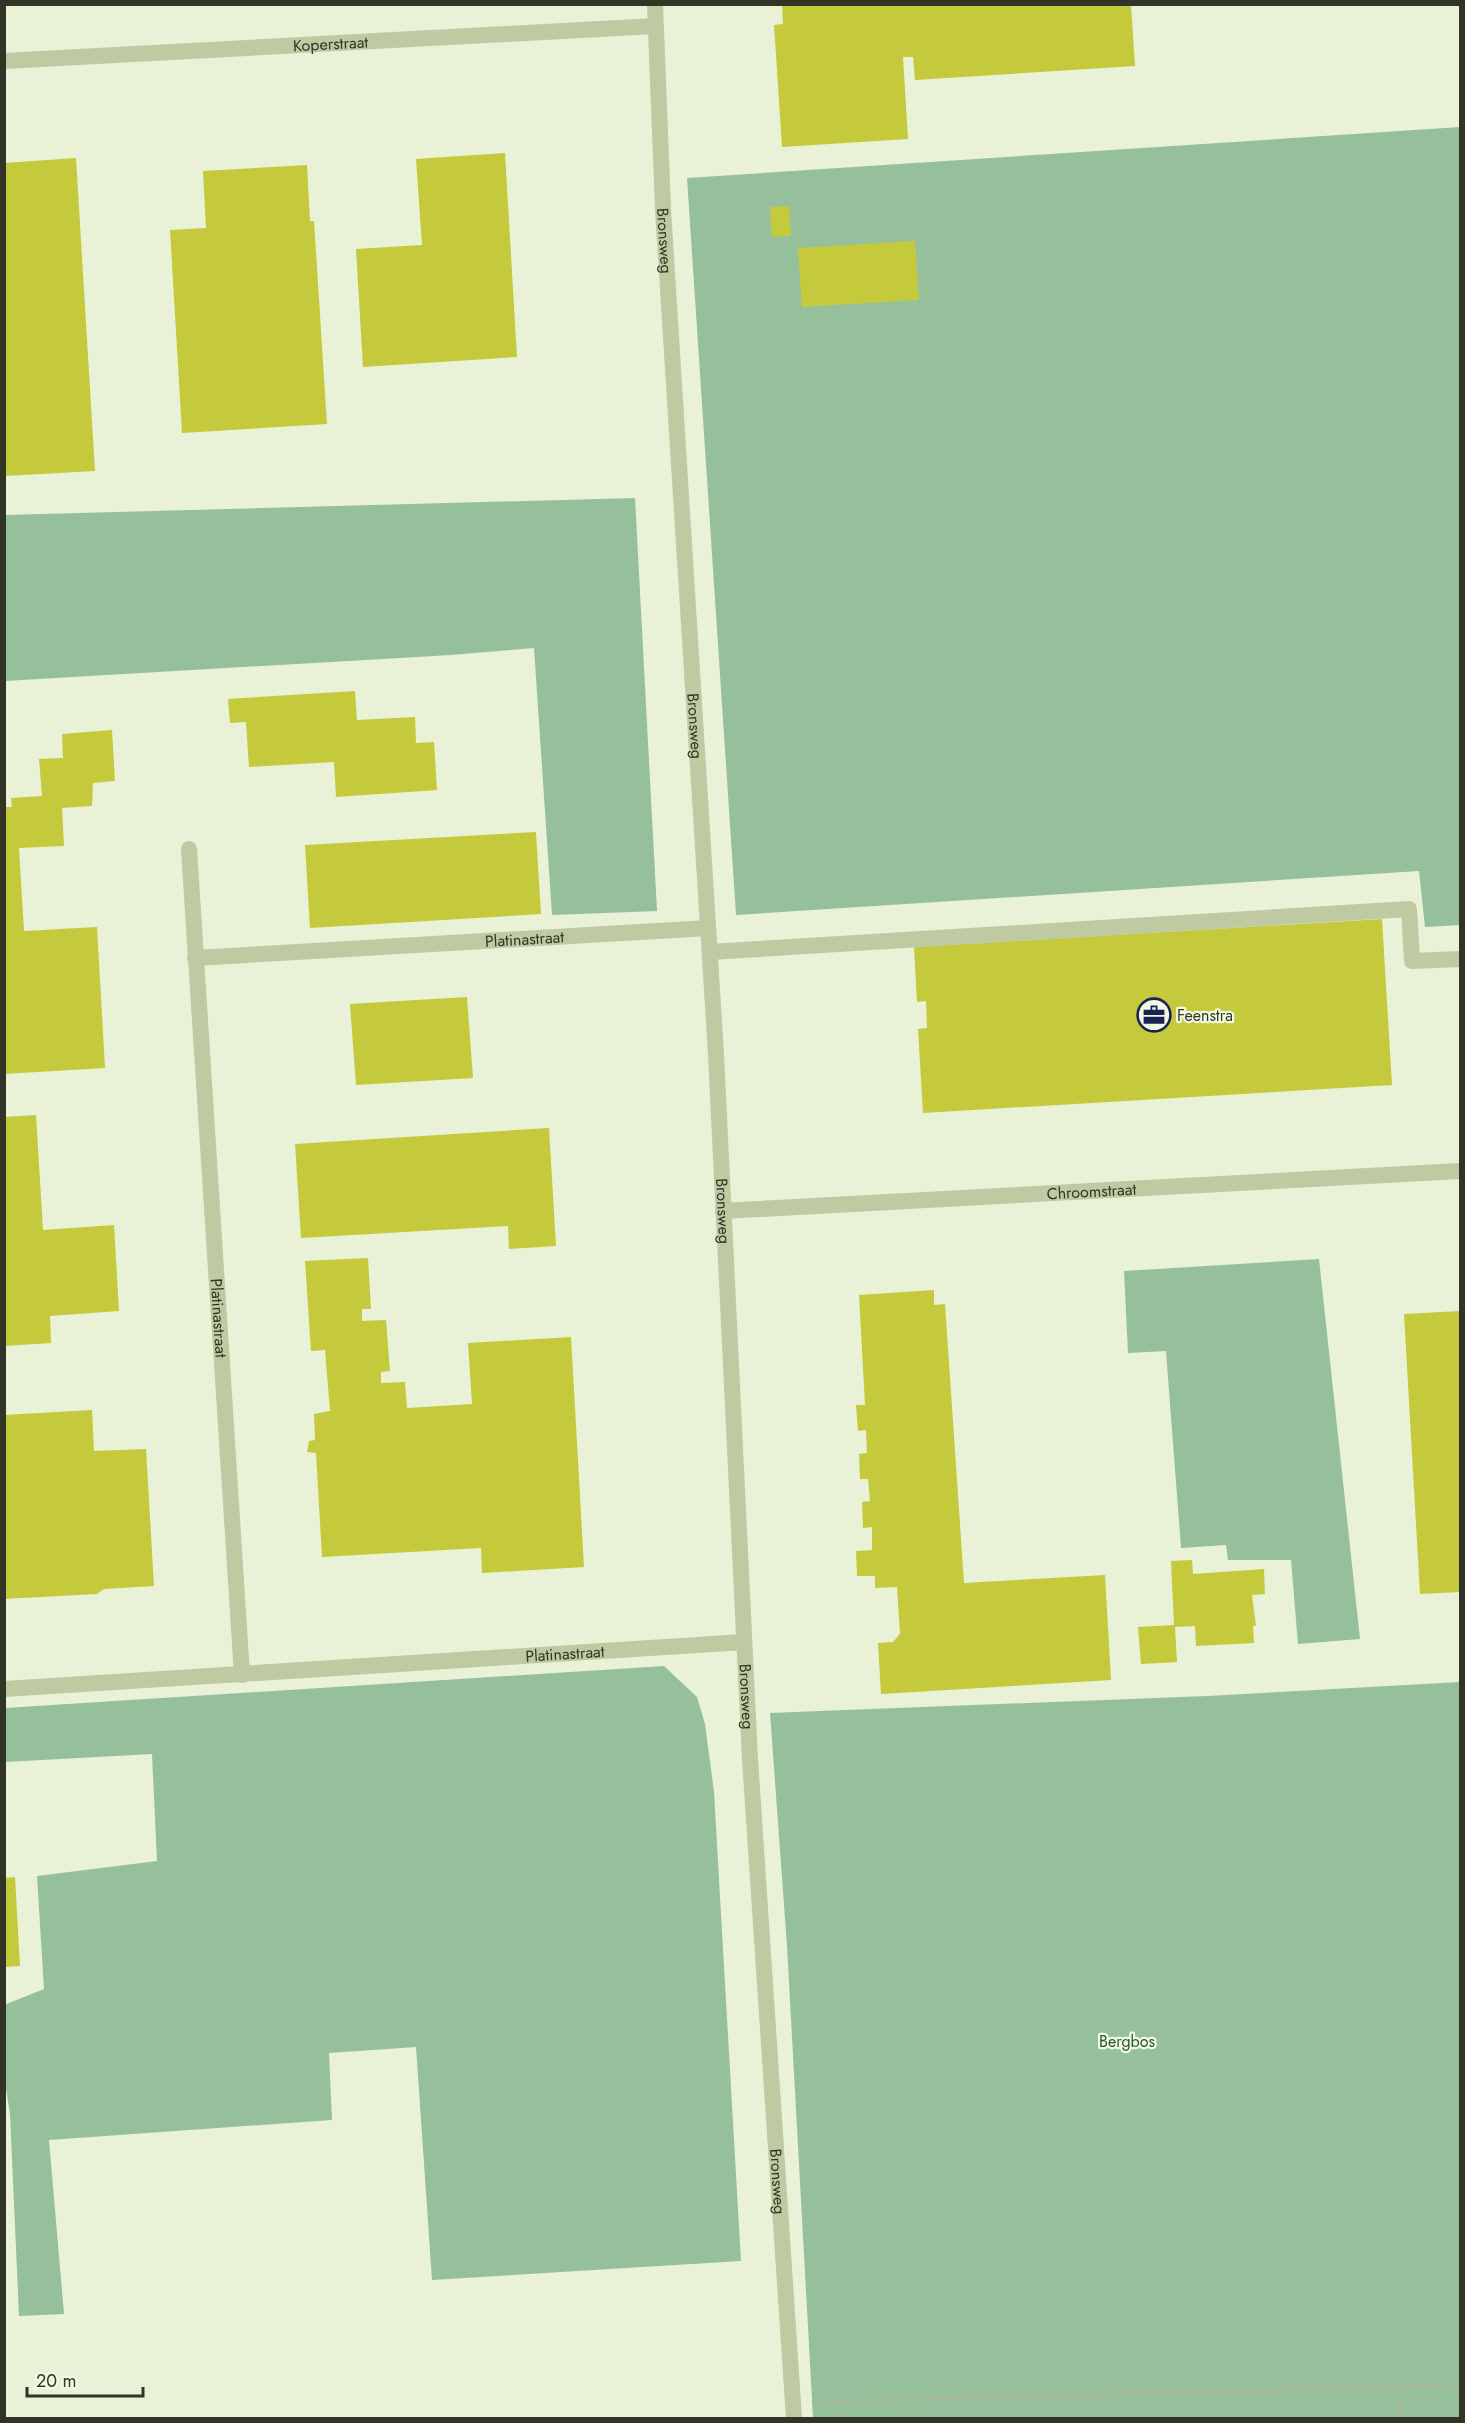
<svg xmlns="http://www.w3.org/2000/svg" width="1465" height="2423" viewBox="0 0 1465 2423" font-family="Jost,sans-serif">
  <rect width="100%" height="100%" fill="#e9f1d6"/>
  <path fill="#96c09c" d="M1460,127V925L1425,927L1419,871L736,915L687,178Z
    M635,498L657,911L552,915L534,648L451,655L5,681V515Z
    M1319,1259L1360,1639L1298,1644L1291,1560H1228L1226,1545L1181,1548L1166,1351L1128,1353L1124,1271Z
    M664,1666L697,1697L705,1724L714,1792L741,2261L432,2280L416,2047L329,2053L332,2120L49,2140L64,2314L19,2316L10,2114L5,2082L4,2005L44,1989L37,1876L157,1861L152,1754L5,1762V1708Z
    M1460,1682V2418H813L787,1946L770,1713L1207,1696Z"/>
  <path fill="#c4ca3c" d="M782,4H1131L1135,66L915,80L913,57H903L908,139L782,147L774,25L783,24Z
    M505,153L517,357L363,367L356,249L422,245L416,159Z
    M76,158L95,471L5,476V163Z
    M307,165L310,221H314L327,424L182,433L170,230L206,228L203,171Z
    M789,206L791,236L772,237L770,207Z
    M915,241L919,300L802,307L798,248Z
    M355,691L357,720L415,717L416,743L434,742L437,790L336,797L334,762L249,767L246,722L230,723L228,699Z
    M112,730L115,781L93,783L92,806L62,808L64,846L19,848L24,931L97,927L105,1068L4,1074V807H12L11,798L42,796L39,759L63,758L62,734Z
    M536,832L541,914L310,928L305,845Z
    M1382,919L1392,1085L923,1113L918,1029L927,1028L926,1001L917,1002L914,947Z
    M467,997L473,1078L356,1085L350,1004Z
    M36,1115L43,1230L114,1225L119,1311L50,1316L51,1343L4,1346V1117Z
    M549,1128L556,1246L509,1249L508,1226L301,1238L295,1144Z
    M368,1258L371,1309H362V1321L386,1320L390,1371L381,1372V1383L405,1382L407,1408L472,1404L468,1343L571,1337L584,1567L482,1573L481,1548L322,1557L316,1453L307,1452L309,1441L315,1440L314,1414L330,1411L325,1350L311,1351L305,1261Z
    M934,1290V1305L945,1304L964,1583L1105,1575L1111,1680L881,1694L878,1643L893,1642L900,1634L897,1587L875,1588V1576H857L856,1551L872,1550V1527L863,1528L862,1502L870,1501L868,1479H860L859,1454L867,1453L866,1430L858,1431L856,1405H865L859,1295Z
    M1460,1311V1592L1420,1594L1404,1314Z
    M92,1410L94,1451L146,1449L154,1586L104,1589L97,1594L4,1599V1415Z
    M1192,1560L1193,1574L1264,1569L1265,1594L1252,1595L1256,1626H1253L1254,1643L1196,1646L1195,1626L1175,1627L1177,1662L1141,1664L1138,1627L1174,1625L1171,1561Z
    M15,1877L20,1966L4,1967V1878Z"/>
  <g fill="none" stroke-linecap="round" stroke-linejoin="round">
    <path stroke="#acb58d" stroke-width="4" stroke-dasharray="3 3" stroke-linecap="butt" d="M1397,2387L1400,2418
      M820,2402L1460,2385"/>
    <g stroke="#bfc9a2" stroke-width="16">
      <path d="M710,952L1409,909L1412,961L1460,959"/>
      <path id="s1" d="M195,958L708,928"/>
    </g>
    <g stroke="#bfc9a2" stroke-width="16">
      <path id="s2" d="M655,4L663,209L716,1054L750,1759L794,2418"/>
      <path id="s3" d="M4,61L656,26"/>
      <path id="s4" d="M189,849L242,1675"/>
      <path id="s5" d="M723,1211L1460,1171"/>
      <path id="s6" d="M4,1689L744,1642"/>
    </g>
  </g>
  <defs>
    <symbol id="office-ring" viewBox="-11 -11 22 22"><circle r="9.5" fill="#f2f9e2" stroke="#1a2256" stroke-width="1.5"/><path d="M-6-3h4V-5.5h4V-3h4V5H-6ZM-1-4.5V-3h2v-1.5ZM-6 0V1H6V0Z" fill="#1a2256"/></symbol>
  </defs>
  <g fill-rule="evenodd">
    <use href="#office-ring" x="1135" y="996" width="38" height="38"/>
  </g>
  <g text-anchor="middle" dominant-baseline="central" stroke-width="4.5" stroke-linejoin="round" paint-order="stroke">
    <g font-size="16" fill="#323425" stroke="#f2f9e2">
      <text stroke="none"><textPath href="#s3" startOffset="327">Koperstraat</textPath></text>
      <text stroke="none"><textPath href="#s2" startOffset="237">Bronsweg</textPath></text>
      <text stroke="none"><textPath href="#s2" startOffset="723">Bronsweg</textPath></text>
      <text stroke="none"><textPath href="#s1" startOffset="330">Platinastraat</textPath></text>
      <text stroke="none"><textPath href="#s5" startOffset="369">Chroomstraat</textPath></text>
      <text stroke="none"><textPath href="#s2" startOffset="1209">Bronsweg</textPath></text>
      <text stroke="none"><textPath href="#s4" startOffset="470">Platinastraat</textPath></text>
      <text stroke="none"><textPath href="#s6" startOffset="562">Platinastraat</textPath></text>
      <text stroke="none"><textPath href="#s2" startOffset="1695">Bronsweg</textPath></text>
      <text stroke="none"><textPath href="#s2" startOffset="2181">Bronsweg</textPath></text>
    </g>
    <g font-size="16" fill="#323425" stroke="#f2f9e2" text-anchor="start">
      <text x="1177" y="1015">Feenstra</text>
    </g>
    <g font-size="16" fill="#28532f" stroke="#f2f9e2">
      <text x="1127" y="2041">Bergbos</text>
    </g>
  </g>
  <rect width="1465" height="2423" fill="none" stroke="#323425" stroke-width="12"/>
  <path d="M27 2387v9h116v-9" fill="none" stroke="#323425" stroke-width="3"/>
  <text x="36" y="2387" font-size="18" fill="#323425" stroke="#f2f9e2" stroke-width="4.5" paint-order="stroke">20 m</text>
</svg>
